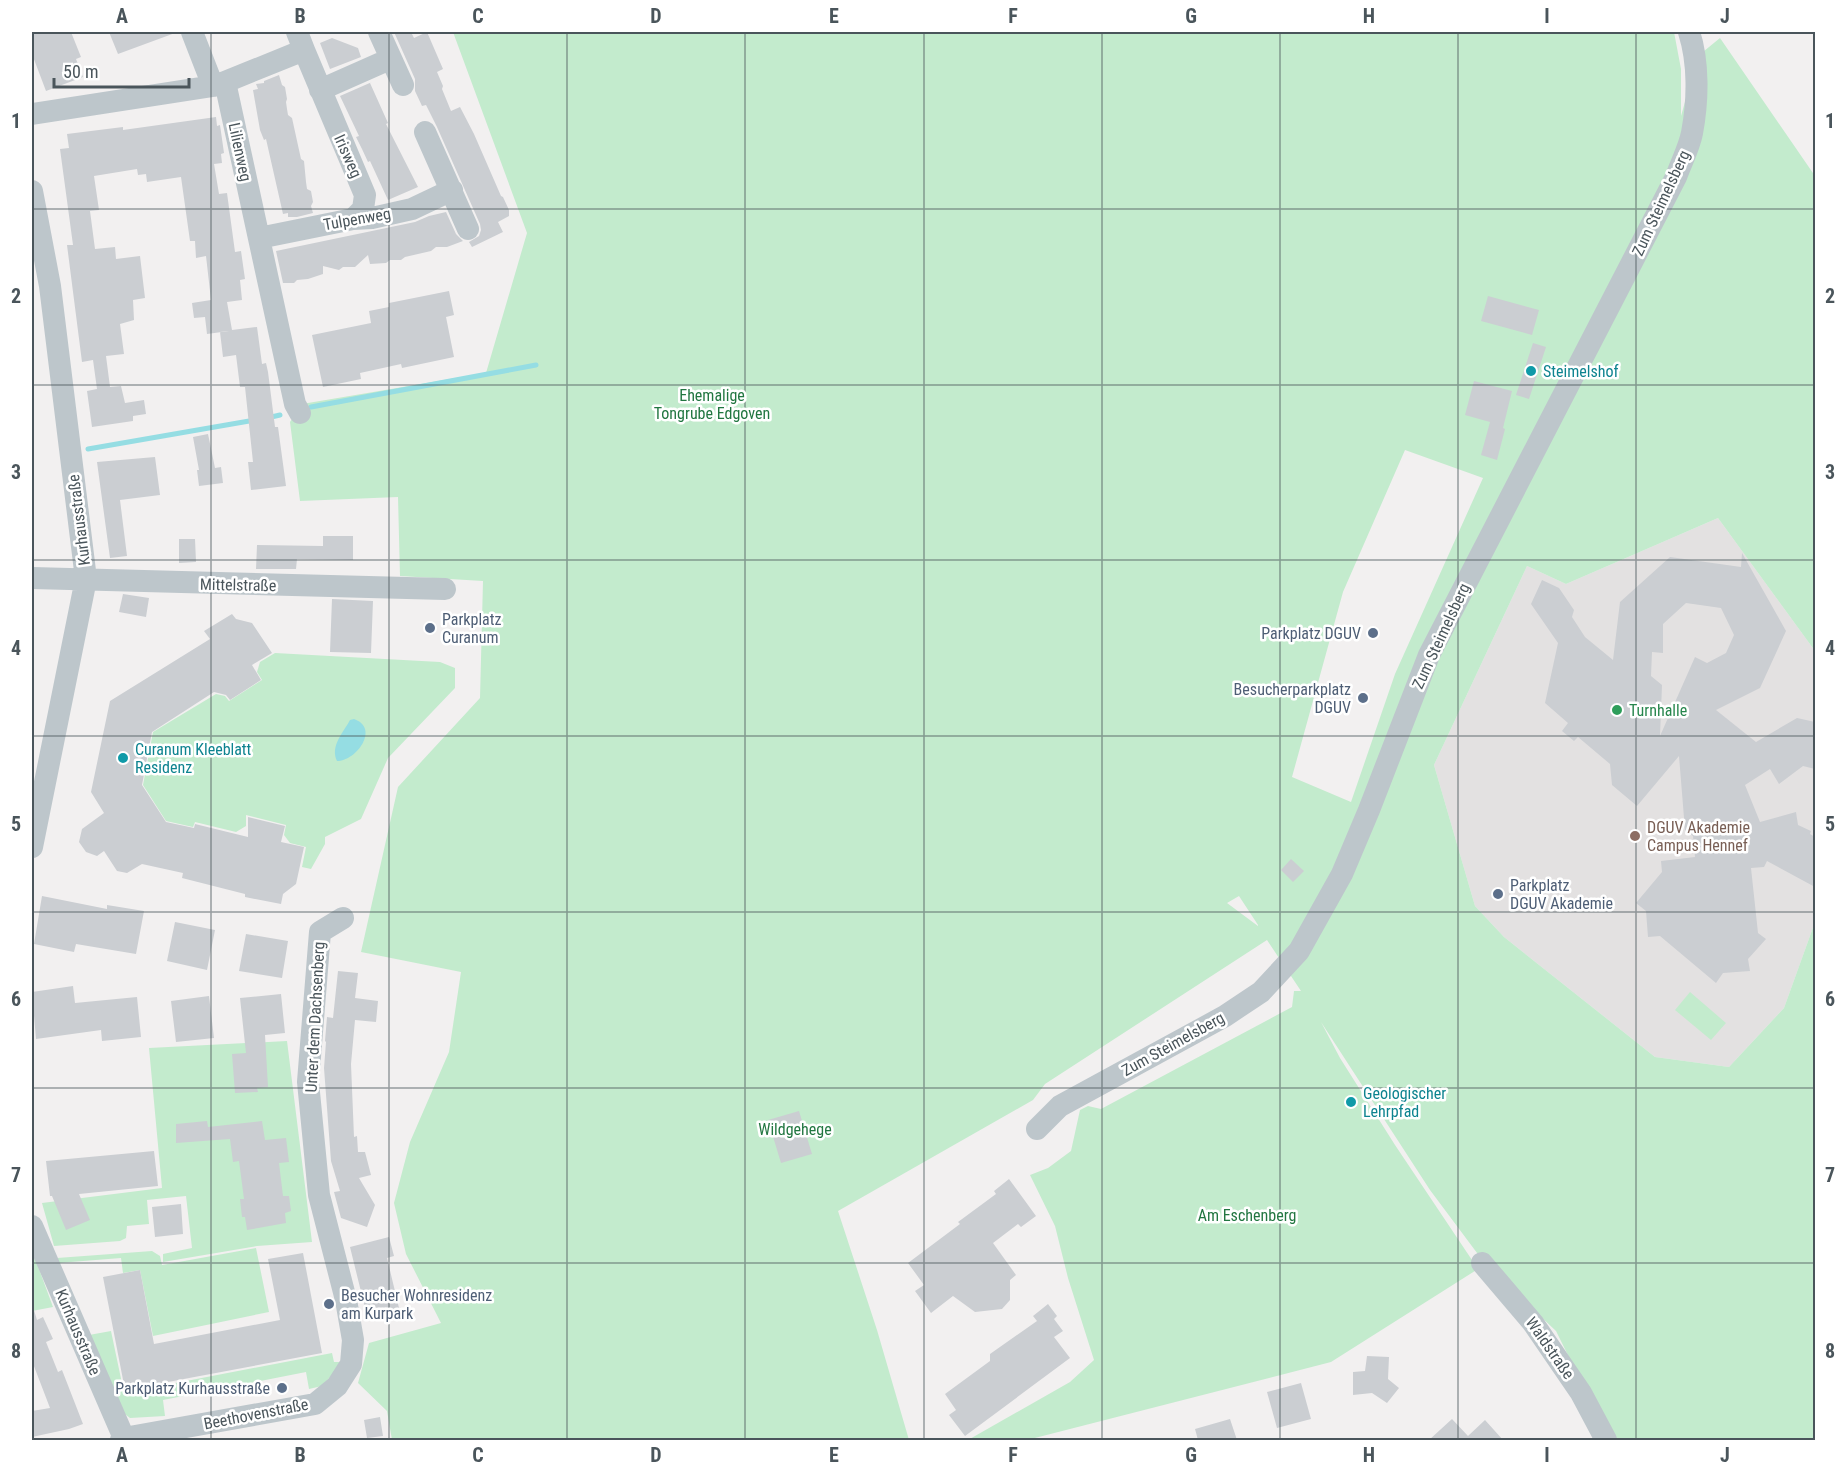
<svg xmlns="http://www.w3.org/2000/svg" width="1847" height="1472" viewBox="0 0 1847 1472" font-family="'Roboto Condensed',sans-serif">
  <rect width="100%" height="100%" fill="#f2f0f0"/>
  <path fill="#e3e1e1" d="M1718,518L1815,651V922L1784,1008L1729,1067L1655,1057L1504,937L1475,906L1434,765L1527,566L1566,584Z"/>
  <path fill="#c3ebcd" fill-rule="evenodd" d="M453,32H1674L1681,69V116L1698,56L1720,38L1815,176V651L1718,518L1566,584L1527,566L1434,765L1475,906L1504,937L1655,1057L1729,1067L1784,1008L1815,922V1440H1610L1556,1331L1486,1265L1430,1190L1321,1022L1340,1058L1395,1145L1478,1269L1331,1362L1027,1440H942H968L1070,1382L1094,1360L1068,1278L1055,1226L1030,1175L1048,1168L1071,1151L1080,1110L1088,1106L1101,1109L1292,1007L1294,991H1301L1267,940L1045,1084L1033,1100L838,1211L877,1330L909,1440H392L387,1411L358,1383L369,1343L441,1323L406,1254L394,1203L410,1142L449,1052L461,972L361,952L398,787L480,698L483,581L400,576L398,497L300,501L290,422L302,404L486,373L527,233ZM1405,450L1483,478L1395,674L1351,802L1292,777L1343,592ZM1239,896L1258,925V926L1227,903Z
    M275,653L440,662L455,668V688L388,758L361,819L325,837V844L311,869L302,867L306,847L290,843L284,835L286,825L246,815V826L236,832L195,822L193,827L166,821L143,785L153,732L216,694L225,696L229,701L262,680L257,672L260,662Z
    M1690,992L1726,1023L1711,1040L1675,1010Z
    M287,1041L312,1242L257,1246L163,1262V1254L192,1248L186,1196L147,1200L149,1224L127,1226L126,1238L120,1241L54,1246L42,1203L162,1188L149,1048Z
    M256,1248L269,1312L153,1336L140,1270L123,1273L121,1258L58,1263L57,1258L152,1251L160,1256L162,1265Z
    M32,1250L53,1307L32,1311Z
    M111,1331L124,1393L332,1353L334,1362H340L341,1365L322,1386L309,1389L306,1372L163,1400L165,1416L130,1418L117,1408L89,1335Z"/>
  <path fill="#95dde3" d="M354,719C380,728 357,761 337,761C330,746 343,733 350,720Z"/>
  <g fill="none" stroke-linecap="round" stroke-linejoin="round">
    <path stroke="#95dde3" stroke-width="5" d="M311,407L536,365
      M267,418L280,415
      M88,449L255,420"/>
  </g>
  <path fill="#cbced2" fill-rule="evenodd" d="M32,32H71L81,57L76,59L83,77L46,91L32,54Z
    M109,32H174L175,33L118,54Z
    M394,32H411L414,38L427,32L443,69L437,72L443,86L442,89L451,111L460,107L474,134L501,196L503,197L509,210V216L498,222L503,232L472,247L469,242L479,236L481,230L480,224L437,127L426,105L422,106L415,91V79Z
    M332,38L358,48L361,57L330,69L320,43Z
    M279,75L282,85L285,87L287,99L286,102L287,109L288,115L292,118L301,159L304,161L306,182L307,189L311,191L313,202L311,206L313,213L297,217H288V213L283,214L266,139L264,140L260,130L253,90L258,89L256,84L264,83V81Z
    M372,82L370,83L388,123L386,124L418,187L388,200L370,161L368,162L362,149L356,137L359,136L340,96Z
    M216,117L217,126L220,125L224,153L221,154L222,163L214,164L219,194L227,193L235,252L241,251L245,279L240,280L242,300L227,302L232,330L257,327L262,364L266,363L268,372L275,427H278L286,486L251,490L248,462H253L245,387H240L236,355L223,357L220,332L229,331L207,334L205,317L194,318L192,303L211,300L206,256L196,258L195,241H190L181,177L147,182L146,174L138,175L137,169L94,176L99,210L90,211L95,249L115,247L116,259L140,256L145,298L133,300L134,320L120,324L124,354L106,356L110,387L121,386L125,403L144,400L146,414L133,416V421L92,427L87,391L97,389L93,360L82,362L67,245H73L60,149L69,148L67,134L123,127V130Z
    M446,212L456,234L463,241L447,247H436L431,251L405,257L401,260H390L386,263L370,264L368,255L355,267H343L339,270L323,266V274L308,279L297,280L294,283H283L276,251L415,222L429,216Z
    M449,291L454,315L446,317L454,357L402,368L401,364L360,373L361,379L323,387L312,335L371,323L369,311L389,307V303Z
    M1488,296L1539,310L1532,335L1481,321Z
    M1533,343L1546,347L1529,399L1516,395Z
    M1474,381L1512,391L1503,428L1505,429L1497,460L1481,455L1490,422L1465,415Z
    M208,434L215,468L221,467L223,483L199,486L197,470H199L193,437Z
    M155,457L160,495L120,500L127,556L110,558L97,462Z
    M323,536H353V560L297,559L296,569H256L257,545L323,546Z
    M179,539H195L196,562L179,563Z
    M1742,553L1786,631L1760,688L1716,710L1756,742L1797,718L1815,722V769L1803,766L1779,784L1770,769L1745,785L1760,822L1796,812L1798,825L1811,831L1810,834L1815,837V887L1767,861L1764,867L1751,868L1758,933L1766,939L1748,959L1750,971L1723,973L1716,983L1660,936L1648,937L1646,911L1636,903L1662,872L1661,861L1695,857L1693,836L1685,830L1679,756L1637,806L1612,785L1610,764L1578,737L1574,741L1562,731L1568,723L1545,703L1558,643L1531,604L1542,580L1559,588L1574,610L1572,617L1585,637L1613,660L1620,602L1670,557L1741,567ZM1686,603L1721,608L1734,635L1726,653L1707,663L1695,657L1660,736L1662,685L1651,676L1652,652L1663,653V624Z
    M123,594L149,598L146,617L119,612Z
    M332,599L373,601L371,653L330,652Z
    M232,614L236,619L252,623L272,653L252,665L261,680L230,700L226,695L214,692L152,732L142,785L166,822L194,828L195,824L248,837V817L285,826L281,842L304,847L296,884L283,894L281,904L245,897V894L182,878L183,873L142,864L127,873L117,871L104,851L97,856L86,852L79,842L82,829L104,813L91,792L110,701L210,639L204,631Z
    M1291,859L1304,871L1293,882L1281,870Z
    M42,896L107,909V905L144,911L136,954L76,944L74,952L34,944Z
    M175,922L215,930L207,970L167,961Z
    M246,934L288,941L282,978L239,971Z
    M338,971L358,973L355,998L378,1001L376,1022L355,1020L351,1064L354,1137L357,1136L358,1152H365L371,1175L359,1178L375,1205L367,1227L341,1218L334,1192L340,1191L331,1161L324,1068L326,1042L325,1041L327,1017L333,1018Z
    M73,986L75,1003L137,997L141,1037L102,1041L101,1030L36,1039L32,992Z
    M281,994L285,1033L265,1035L268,1087L257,1088L258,1092L235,1093L232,1054L246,1053L240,998Z
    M209,996L214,1038L176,1042L171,1001Z
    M799,1111L812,1154L781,1163L768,1120Z
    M207,1121L208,1127L262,1121L265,1140L286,1138L289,1162L279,1163L283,1196H289L291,1211L285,1213L286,1223L247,1230L245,1217H242L240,1199H244L239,1161L233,1162L230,1139L176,1143V1124Z
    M154,1151L158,1186L79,1194L90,1220L66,1230L52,1196H50L46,1161Z
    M1009,1179L1036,1216L1021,1227L1018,1224L993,1243L1016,1275L1010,1280V1300L1002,1309L975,1312L953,1296L931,1313L915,1291L924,1285L908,1263L960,1224L958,1222L996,1194L994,1191Z
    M181,1204L183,1234L155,1237L152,1207Z
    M389,1237L394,1256L387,1258L400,1312L368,1320L350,1247Z
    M303,1253L322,1353L125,1390L103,1277L140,1270L154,1344L280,1320L268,1259Z
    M1048,1304L1057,1316L1054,1319L1063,1331L1054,1337L1070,1358L965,1436L949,1415L956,1410L945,1394L990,1361V1354L1037,1321L1033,1316Z
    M33,1307L37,1320L43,1317L53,1339L46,1342L58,1372L62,1370L83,1424L69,1429L32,1437V1411L50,1408L32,1361Z
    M1367,1356L1389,1357L1388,1379L1399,1388L1387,1403L1372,1393L1353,1395V1372L1365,1371Z
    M1301,1383L1311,1419L1277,1428L1267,1392Z
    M380,1417L383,1436L367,1438L364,1420Z
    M1230,1419L1237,1440H1198L1195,1429Z
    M1452,1419L1468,1436L1485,1420L1503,1440H1429Z"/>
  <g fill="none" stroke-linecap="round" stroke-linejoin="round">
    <path stroke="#bdc6cb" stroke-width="22" d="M192,32L213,86
      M379,32L403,85
      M304,50L365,195L363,209L353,219
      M225,82L295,404L300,413
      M320,90L390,59
      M32,114L213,86L225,82L304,50L297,32
      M425,132L468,229
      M32,191L50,286L86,579L32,847
      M259,238L353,219L372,218L412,209L452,190
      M32,578L445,589
      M1037,1129L1060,1106L1225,1016L1261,992L1299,951L1342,874L1369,810L1429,655L1676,177C1681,163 1689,148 1692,133C1698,101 1699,63 1689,32
      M32,1226L124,1438
      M1482,1263L1533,1323L1581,1393L1606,1440
      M121,1440L124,1438L315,1404L337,1386L351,1364L353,1340L346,1300L319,1195L308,1082L320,932L343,918"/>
  </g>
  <path fill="none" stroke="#4a555b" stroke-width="1.5" stroke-opacity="0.55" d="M211,32V1440M389,32V1440M567,32V1440M745,32V1440M924,32V1440M1102,32V1440M1280,32V1440M1458,32V1440M1636,32V1440M32,209H1816M32,385H1816M32,560H1816M32,736H1816M32,912H1816M32,1088H1816M32,1263H1816"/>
  <g fill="#0f9aa8" stroke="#fff" stroke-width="2">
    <circle cx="1531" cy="371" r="6"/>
    <circle cx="123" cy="758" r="6"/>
    <circle cx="1351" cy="1102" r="6"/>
  </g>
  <g fill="#5c6f8a" stroke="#fff" stroke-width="2">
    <circle cx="430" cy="628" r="6"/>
    <circle cx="1373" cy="633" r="6"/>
    <circle cx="1363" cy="698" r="6"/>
    <circle cx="1498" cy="894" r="6"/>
    <circle cx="329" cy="1304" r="6"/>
    <circle cx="282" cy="1388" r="6"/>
  </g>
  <circle fill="#2e9e5b" stroke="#fff" stroke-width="2" cx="1617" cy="710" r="6"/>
  <circle fill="#8d6e63" stroke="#fff" stroke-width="2" cx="1635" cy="836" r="6"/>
  <g text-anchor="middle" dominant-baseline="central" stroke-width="5" stroke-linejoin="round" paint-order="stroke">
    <g font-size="16" fill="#4a555b" stroke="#fff">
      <text transform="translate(240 152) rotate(78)">Lilienweg</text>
      <text transform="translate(348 156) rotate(66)">Irisweg</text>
      <text transform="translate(1661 203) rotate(-65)">Zum Steimelsberg</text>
      <text transform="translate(357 219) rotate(-10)">Tulpenweg</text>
      <text transform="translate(79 520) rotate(-97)">Kurhausstraße</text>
      <text transform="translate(238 585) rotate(1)">Mittelstraße</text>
      <text transform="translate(1441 636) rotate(-65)">Zum Steimelsberg</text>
      <text transform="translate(315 1017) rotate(-87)">Unter dem Dachsenberg</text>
      <text transform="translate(1173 1044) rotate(-29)">Zum Steimelsberg</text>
      <text transform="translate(78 1332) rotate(67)">Kurhausstraße</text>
      <text transform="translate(1550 1348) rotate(55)">Waldstraße</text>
      <text transform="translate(256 1414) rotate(-11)">Beethovenstraße</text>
    </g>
    <g font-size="16" fill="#0d838f" stroke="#fff" text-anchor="start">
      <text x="1543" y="371">Steimelshof</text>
      <text x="135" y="749">Curanum Kleeblatt<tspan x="135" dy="18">Residenz</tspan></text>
      <text x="1363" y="1093">Geologischer<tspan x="1363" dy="18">Lehrpfad</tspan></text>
    </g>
    <g font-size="16" fill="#217640" stroke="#fff">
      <text x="712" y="395">Ehemalige<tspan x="712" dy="18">Tongrube Edgoven</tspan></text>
      <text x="795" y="1129">Wildgehege</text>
      <text x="1247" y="1215">Am Eschenberg</text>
    </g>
    <g font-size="16" fill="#4e5e75" stroke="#fff" text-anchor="start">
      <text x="442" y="619">Parkplatz<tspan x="442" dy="18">Curanum</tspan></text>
      <text x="1361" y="633" text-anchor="end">Parkplatz DGUV</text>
      <text x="1351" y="689" text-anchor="end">Besucherparkplatz<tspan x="1351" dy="18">DGUV</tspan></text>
      <text x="1510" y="885">Parkplatz<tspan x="1510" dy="18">DGUV Akademie</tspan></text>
      <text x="341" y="1295">Besucher Wohnresidenz<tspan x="341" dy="18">am Kurpark</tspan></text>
      <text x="270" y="1388" text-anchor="end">Parkplatz Kurhausstraße</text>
    </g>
    <g font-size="16" fill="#27864d" stroke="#fff" text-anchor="start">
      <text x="1629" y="710">Turnhalle</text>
    </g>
    <g font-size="16" fill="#785e54" stroke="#fff" text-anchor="start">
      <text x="1647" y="827">DGUV Akademie<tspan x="1647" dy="18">Campus Hennef</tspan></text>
    </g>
  </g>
  <rect width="1847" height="1472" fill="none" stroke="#ffffff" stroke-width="66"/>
  <path d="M54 78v9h135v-9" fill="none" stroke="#4a555b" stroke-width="3"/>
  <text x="63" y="78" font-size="18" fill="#4a555b" stroke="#ffffff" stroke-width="4.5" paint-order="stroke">50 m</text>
  <rect x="33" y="33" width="1781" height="1406" fill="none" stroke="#4a555b" stroke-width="2"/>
  <g font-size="20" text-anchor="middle" font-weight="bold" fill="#4a555b">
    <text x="122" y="23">A</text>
    <text x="300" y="23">B</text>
    <text x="478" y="23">C</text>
    <text x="656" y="23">D</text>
    <text x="834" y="23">E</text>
    <text x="1013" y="23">F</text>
    <text x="1191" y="23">G</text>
    <text x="1369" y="23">H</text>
    <text x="1547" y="23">I</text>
    <text x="1725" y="23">J</text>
    <text x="16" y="128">1</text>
    <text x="1830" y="128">1</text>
    <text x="16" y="303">2</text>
    <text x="1830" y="303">2</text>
    <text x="16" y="479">3</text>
    <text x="1830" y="479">3</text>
    <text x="16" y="655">4</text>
    <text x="1830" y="655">4</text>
    <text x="16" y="831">5</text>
    <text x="1830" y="831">5</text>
    <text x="16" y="1006">6</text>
    <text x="1830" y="1006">6</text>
    <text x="16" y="1182">7</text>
    <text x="1830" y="1182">7</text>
    <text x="16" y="1358">8</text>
    <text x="1830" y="1358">8</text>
    <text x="122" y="1462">A</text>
    <text x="300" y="1462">B</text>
    <text x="478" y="1462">C</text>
    <text x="656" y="1462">D</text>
    <text x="834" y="1462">E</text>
    <text x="1013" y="1462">F</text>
    <text x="1191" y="1462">G</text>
    <text x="1369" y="1462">H</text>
    <text x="1547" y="1462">I</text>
    <text x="1725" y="1462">J</text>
  </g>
</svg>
